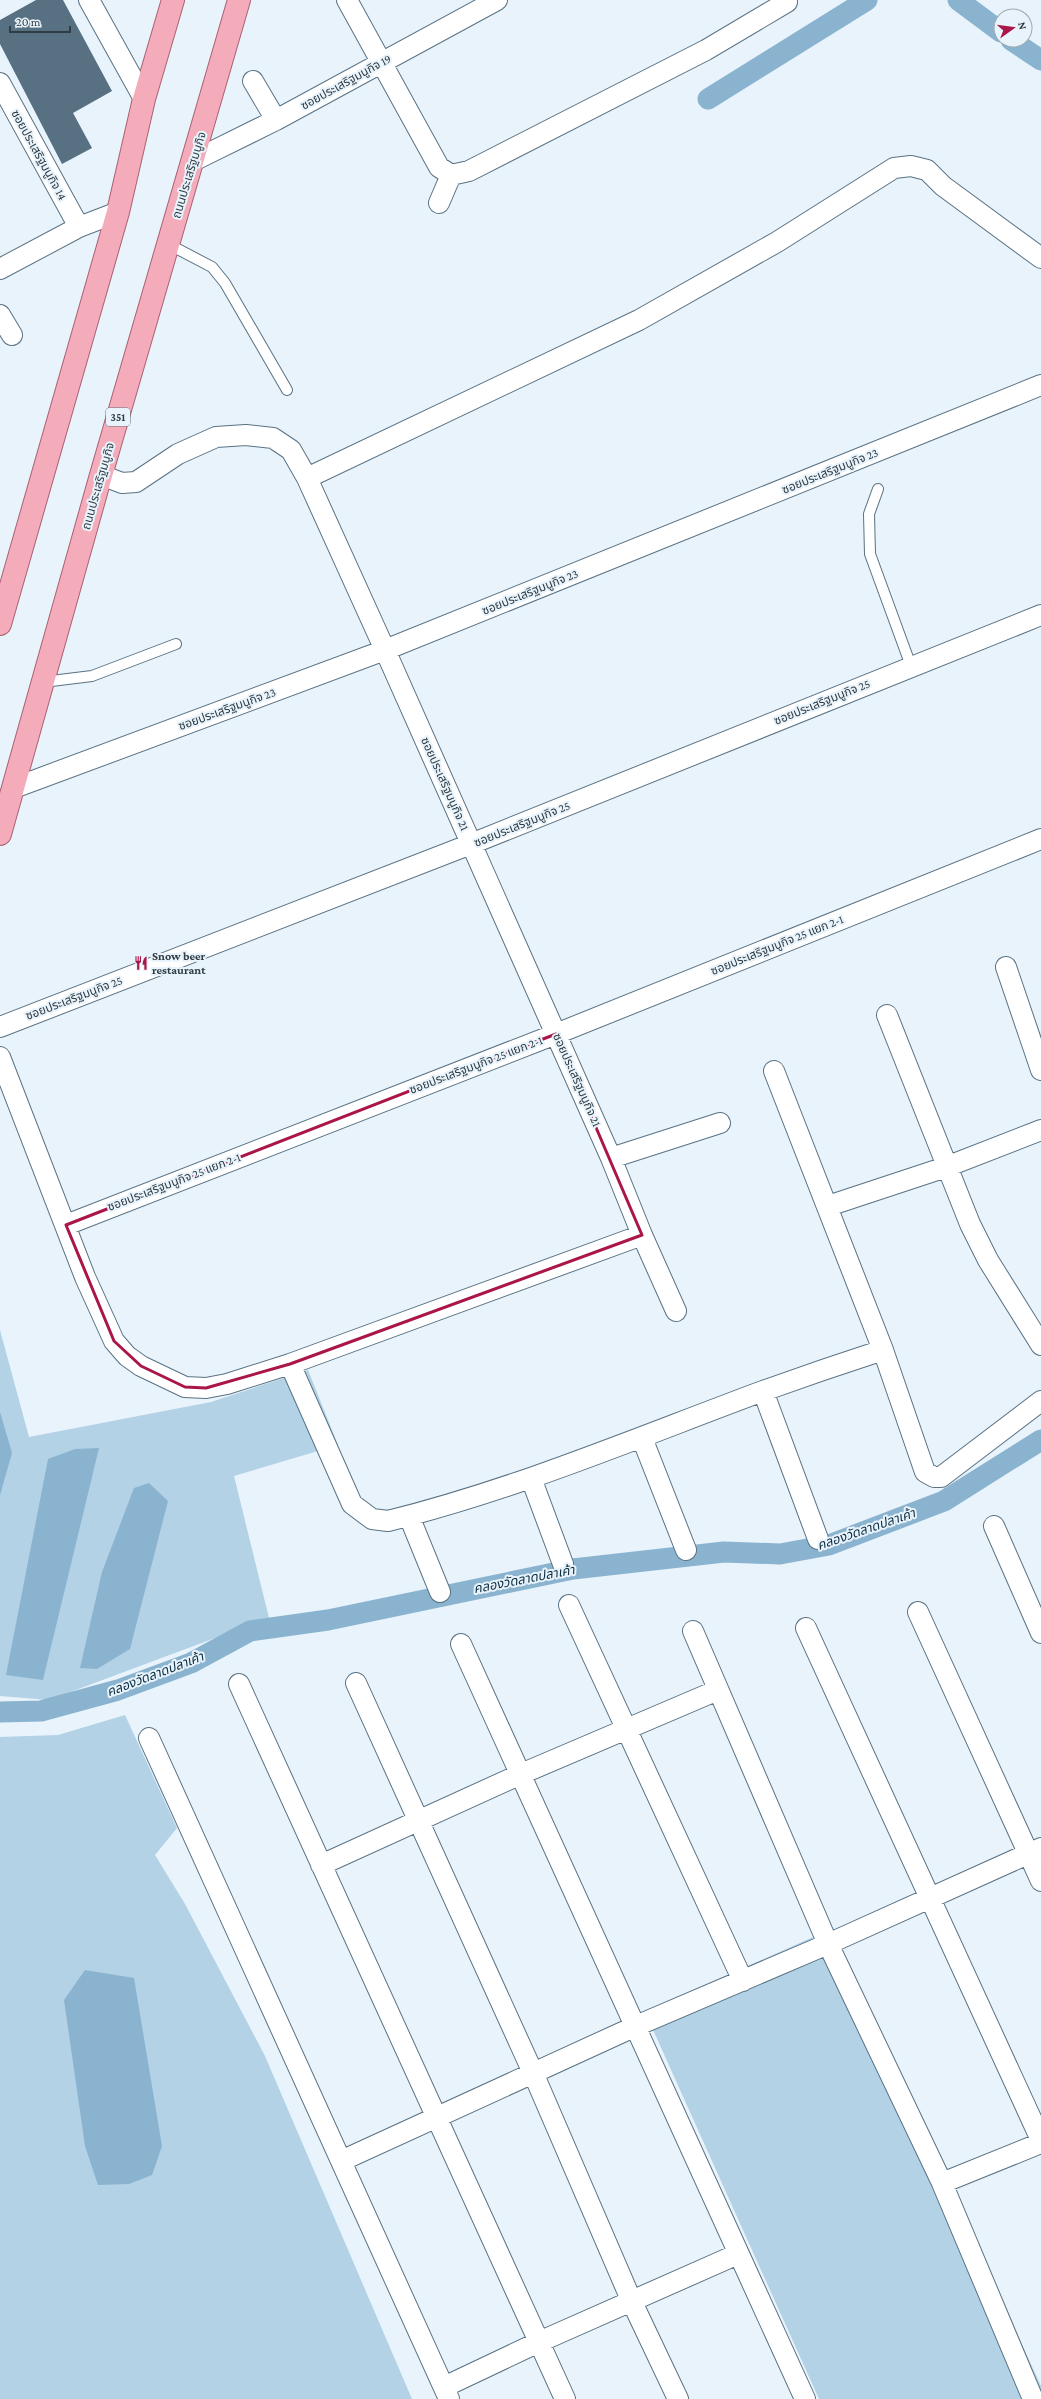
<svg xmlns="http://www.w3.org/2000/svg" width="1041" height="2399" viewBox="0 0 1041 2399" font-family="'Crimson Pro','Noto Sans Thai',serif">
  <rect width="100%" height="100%" fill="#e8f3fb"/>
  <path fill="#b4d2e6" d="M0,1330L29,1437L211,1402L308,1370L338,1445L234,1476L269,1618L49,1700L0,1696Z
    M125,1715L177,1828L155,1855L185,1904L265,2056L412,2399H0V1737L58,1735Z
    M831,1929L1041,2386V2399H819L645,2012Z"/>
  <path fill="#8ab3cf" d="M0,1412L12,1453L0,1495Z
    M99,1448L43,1680L6,1675L48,1459L75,1449Z
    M149,1483L168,1501L130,1649L97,1669L80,1668L102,1572L134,1488Z
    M85,1970L134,1978L162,2146L152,2175L129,2184L98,2185L85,2146L64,2000Z"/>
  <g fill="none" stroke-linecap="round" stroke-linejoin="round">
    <path stroke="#8ab3cf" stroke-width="21" d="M958,0L1001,32
      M1011,40L1041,60
      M708,99L867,0
      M0,1712L41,1711L118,1690L191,1663L250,1631L328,1620L573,1569L724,1552L780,1554L829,1545L944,1501L1041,1440"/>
  </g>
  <path fill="#577082" d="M36,0H63L112,91L73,113L92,148L62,164L0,44V20Z"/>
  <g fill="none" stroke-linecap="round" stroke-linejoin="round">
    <defs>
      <path id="lane" d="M168,244L212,267L225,283L287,390
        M878,489L869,514L870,554L911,666
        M43,682L92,676L176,644"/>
      <path id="street" d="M89,0L144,99
        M347,0L439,167L451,175L469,171L706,50L787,2
        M253,81L276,120
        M0,83L79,227
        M193,161L276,120L497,0
        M439,203L451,175
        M0,269L79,227L118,212
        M0,315L12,335
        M101,475L122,483L136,482L178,454L216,437L246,435L273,438L291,450L307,478L385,650L611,1158L642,1235L676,1311
        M307,478L639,320L777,242L894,168L911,166L927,170L943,186L1041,258
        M14,788L385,650L1041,385
        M1006,967L1041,1070
        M887,1015L970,1224L988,1260L1041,1345
        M0,1027L471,844L1041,615
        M0,1057L85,1277L114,1341L127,1356L141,1366L185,1387L206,1388L227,1384L290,1364L642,1235
        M774,1071L883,1350L925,1472L934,1477H941L1041,1401
        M611,1158L720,1123
        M828,1206L946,1167L1041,1130
        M66,1225L556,1034L1041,839
        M290,1364L352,1504L372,1519L388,1521C517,1489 639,1437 763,1391C802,1377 843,1363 883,1350
        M763,1391L818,1539
        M642,1438L686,1550
        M531,1478L563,1564
        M409,1516L440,1592
        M994,1526L1041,1633
        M569,1605L743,1981
        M918,1612L1041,1881
        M806,1628L1041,2140
        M693,1631L828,1944L942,2183L1033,2399
        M461,1644L805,2399
        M356,1683L534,2075L632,2302L678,2399
        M239,1684L565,2399
        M149,1738L449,2399
        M321,1865L521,1774L718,1690
        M341,2161L636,2026L828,1944L1041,1848
        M942,2183L1041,2143
        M444,2387L539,2342L738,2254"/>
      <path id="primary" d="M0,624L118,212L144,99L173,0
        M0,834L101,475L239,0"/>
    </defs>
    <use href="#lane" stroke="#597284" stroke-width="12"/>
    <use href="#street" stroke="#597284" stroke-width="22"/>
    <use href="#primary" stroke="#aa6173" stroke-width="24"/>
    <use href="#lane" stroke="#fff" stroke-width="10"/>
    <use href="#street" stroke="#fff" stroke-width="20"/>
    <use href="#primary" stroke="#f4acbb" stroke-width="22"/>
  </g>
  <path fill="none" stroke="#aa1648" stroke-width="3" stroke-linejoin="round" d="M556,1034L642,1235L290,1364L206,1388L185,1387L141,1366L114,1341L66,1225Z"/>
  <defs>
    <symbol id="restaurant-bare" viewBox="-9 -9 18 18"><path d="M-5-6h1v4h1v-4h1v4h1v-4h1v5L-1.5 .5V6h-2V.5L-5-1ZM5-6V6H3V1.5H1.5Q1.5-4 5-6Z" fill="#aa1648" stroke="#e8f3fb" stroke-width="2.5" paint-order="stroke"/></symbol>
  </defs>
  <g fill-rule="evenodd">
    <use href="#restaurant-bare" x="131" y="953" width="20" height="20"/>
  </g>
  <g text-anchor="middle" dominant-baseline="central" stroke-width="4" stroke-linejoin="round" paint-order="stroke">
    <rect fill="#e8f3fb" stroke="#67737a" stroke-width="1" x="106" y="408" width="24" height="18" rx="3"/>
    <g font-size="11" font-weight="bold" fill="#303c43">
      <text x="118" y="417">351</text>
    </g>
    <g font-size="12" fill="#303c43" stroke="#e8f3fb">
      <text transform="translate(346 82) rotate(-29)">ซอยประเสริฐมนูกิจ 19</text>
      <text transform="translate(39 155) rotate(61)">ซอยประเสริฐมนูกิจ 14</text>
      <text transform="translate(189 175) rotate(-73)">ถนนประเสริฐมนูกิจ</text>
      <text transform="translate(830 471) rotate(-22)">ซอยประเสริฐมนูกิจ 23</text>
      <text transform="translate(98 486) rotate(-74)">ถนนประเสริฐมนูกิจ</text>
      <text transform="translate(530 592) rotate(-22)">ซอยประเสริฐมนูกิจ 23</text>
      <text transform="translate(822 702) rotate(-22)">ซอยประเสริฐมนูกิจ 25</text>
      <text transform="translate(227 709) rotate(-20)">ซอยประเสริฐมนูกิจ 23</text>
      <text transform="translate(445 784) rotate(66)">ซอยประเสริฐมนูกิจ 21</text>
      <text transform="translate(522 824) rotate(-22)">ซอยประเสริฐมนูกิจ 25</text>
      <text transform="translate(777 945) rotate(-22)">ซอยประเสริฐมนูกิจ 25 แยก 2-1</text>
      <text transform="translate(74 998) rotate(-21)">ซอยประเสริฐมนูกิจ 25</text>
      <text transform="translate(476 1065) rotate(-21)">ซอยประเสริฐมนูกิจ 25 แยก 2-1</text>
      <text transform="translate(577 1080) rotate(66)">ซอยประเสริฐมนูกิจ 21</text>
      <text transform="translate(174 1182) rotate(-21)">ซอยประเสริฐมนูกิจ 25 แยก 2-1</text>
    </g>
    <g font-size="12" font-weight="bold" fill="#303c43" stroke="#e8f3fb" text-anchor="start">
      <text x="152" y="956">Snow beer<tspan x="152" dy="14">restaurant</tspan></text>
    </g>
    <g font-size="13" font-style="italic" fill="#092c40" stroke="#e8f3fb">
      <text transform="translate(866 1529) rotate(-19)">คลองวัดลาดปลาเค้า</text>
      <text transform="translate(524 1579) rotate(-11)">คลองวัดลาดปลาเค้า</text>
      <text transform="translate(155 1674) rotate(-21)">คลองวัดลาดปลาเค้า</text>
    </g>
  </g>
  <g transform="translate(1013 28) rotate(76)"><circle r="19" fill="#e8f3fb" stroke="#9eaab1"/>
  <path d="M0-3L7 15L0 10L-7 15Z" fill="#aa1648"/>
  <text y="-6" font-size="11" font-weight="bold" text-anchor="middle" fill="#303c43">N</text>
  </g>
  <path d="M10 26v6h60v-6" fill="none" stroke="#303c43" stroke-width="2"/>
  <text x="16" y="26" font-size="12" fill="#303c43" stroke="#e8f3fb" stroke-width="3" paint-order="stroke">20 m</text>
</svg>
